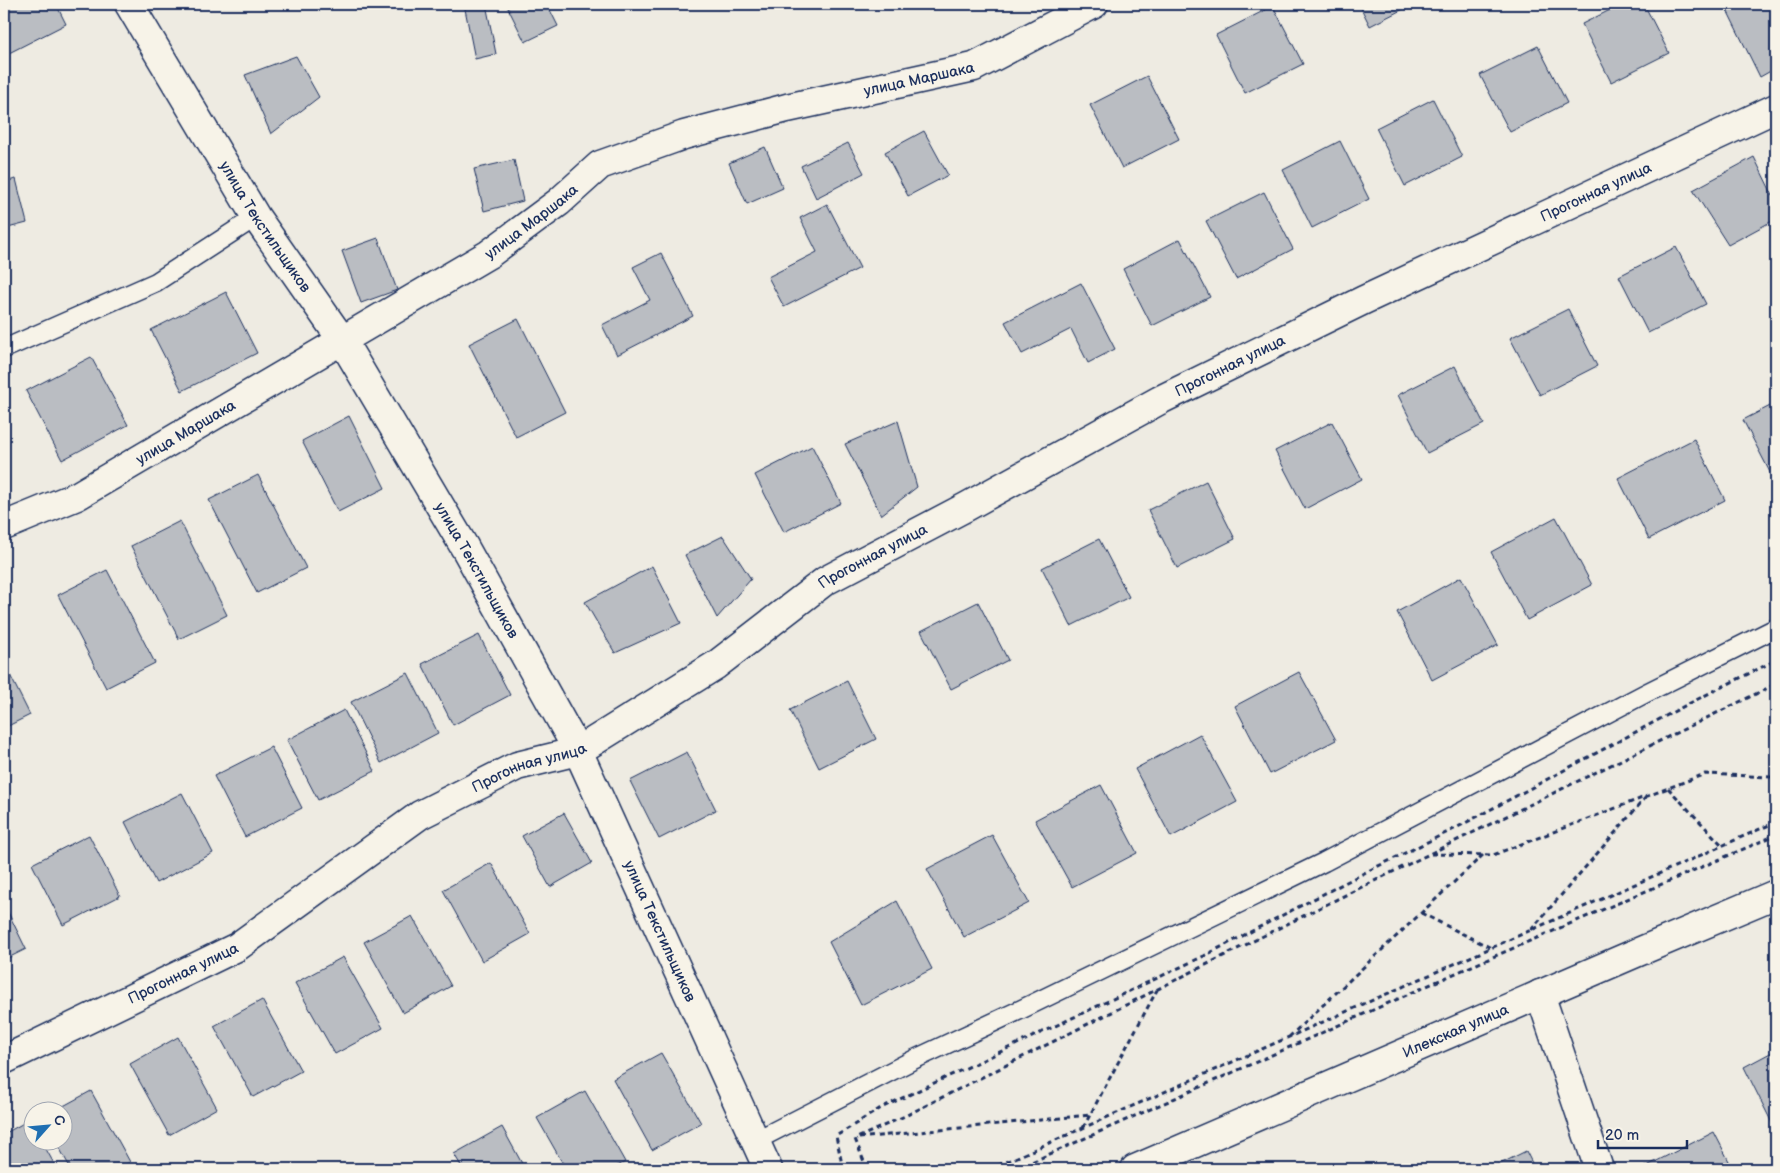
<svg xmlns="http://www.w3.org/2000/svg" width="1780" height="1173" viewBox="0 0 1780 1173" font-family="'Balsamiq Sans',sans-serif">
  <rect width="100%" height="100%" fill="#eeebe2"/>
  <filter id="ink" filterUnits="userSpaceOnUse"><feTurbulence type="fractalNoise" baseFrequency=".02" numOctaves="2"/><feDisplacementMap in="SourceGraphic" scale="10" xChannelSelector="R" yChannelSelector="G"/><feConvolveMatrix kernelMatrix="1 2 1 2 8 2 1 2 1" color-interpolation-filters="sRGB"/></filter>
  <g filter="url(#ink)">
    <path fill="#babdc2" stroke="#1b2f5e" d="M4,4H56L66,24L9,53L4,42Z
      M464,4H486L496,54L475,59Z
      M506,4H547L558,26L525,42Z
      M1359,4H1413L1370,26Z
      M1622,4H1644L1669,53L1611,82L1582,24Z
      M1733,4H1776V68L1760,77L1726,8Z
      M1273,6L1303,64L1245,93L1216,35Z
      M1538,46L1567,103L1510,132L1480,75Z
      M296,56L319,97L271,134L245,75Z
      M1147,76L1179,139L1122,168L1090,105Z
      M1433,99L1462,157L1405,186L1376,128Z
      M924,131L948,175L908,196L885,152Z
      M1340,141L1369,199L1312,228L1283,170Z
      M848,143L864,173L816,198L801,166Z
      M765,147L783,188L747,204L729,163Z
      M1754,157L1776,202V219L1728,245L1693,190Z
      M514,160L523,201L484,211L474,169Z
      M16,179L27,223L4,229V182Z
      M1264,192L1293,249L1236,279L1206,221Z
      M827,204L860,268L784,307L768,277L817,252L800,218Z
      M378,238L397,290L361,303L342,251Z
      M1180,239L1210,297L1152,326L1123,269Z
      M1676,247L1706,304L1648,333L1619,276Z
      M661,253L693,316L617,355L602,325L650,300L633,267Z
      M1081,283L1115,349L1088,363L1071,329L1022,354L1005,322Z
      M226,292L257,353L182,391L151,330Z
      M1568,309L1597,366L1540,395L1510,338Z
      M518,319L565,412L516,437L469,344Z
      M91,357L128,425L62,460L26,391Z
      M1455,366L1484,424L1427,453L1398,395Z
      M1776,403V479L1774,480L1743,420Z
      M349,416L385,488L338,512L302,441Z
      M898,421L917,487L881,515L845,444Z
      M1332,422L1362,479L1305,509L1275,451Z
      M1694,439L1725,500L1649,539L1618,478Z
      M812,446L841,503L784,532L755,475Z
      M258,475L306,568L257,593L209,500Z
      M1206,481L1235,539L1177,568L1148,510Z
      M1556,517L1592,585L1527,620L1491,552Z
      M180,521L227,615L179,639L131,546Z
      M723,536L751,579L717,618L685,555Z
      M1099,539L1129,597L1071,626L1042,568Z
      M652,566L681,623L615,653L585,602Z
      M107,570L155,663L106,688L58,595Z
      M1461,577L1498,645L1432,680L1397,612Z
      M978,602L1008,660L951,689L921,631Z
      M479,635L510,695L453,725L422,664Z
      M4,663L30,715L4,728Z
      M1299,672L1336,740L1270,774L1235,706Z
      M408,673L438,733L381,763L351,702Z
      M847,681L876,739L819,768L790,710Z
      M344,710L375,771L318,800L287,740Z
      M1200,734L1237,802L1171,837L1135,769Z
      M271,747L302,808L245,837L214,776Z
      M687,752L716,810L659,839L630,781Z
      M1101,785L1137,853L1072,887L1035,820Z
      M182,793L213,853L156,883L125,822Z
      M564,813L592,863L550,887L522,836Z
      M89,835L120,896L63,925L32,864Z
      M992,835L1029,903L964,937L927,869Z
      M491,863L530,934L482,961L443,890Z
      M897,901L932,969L861,1005L829,942Z
      M4,904L26,949L4,960Z
      M412,916L451,986L403,1013L364,942Z
      M343,957L383,1028L335,1054L295,983Z
      M262,1000L301,1071L253,1097L214,1026Z
      M178,1037L217,1108L169,1135L130,1064Z
      M1776,1050V1131L1744,1067Z
      M661,1053L701,1123L652,1150L613,1079Z
      M91,1091L130,1162L117,1169H71L55,1140H62V1110H56Z
      M585,1091L625,1162L612,1169H566L537,1118Z
      M29,1120L32,1125V1140H41L57,1169H4V1134Z
      M502,1127L525,1169H463L454,1154Z
      M1714,1132L1733,1169H1641Z
      M1526,1151L1535,1169H1490Z"/>
    <g fill="none" stroke-linecap="round" stroke-linejoin="round">
      <defs>
        <path id="service" d="M4,349L156,282L256,217
          M755,1141L915,1059L1022,1009L1324,862L1646,693L1776,628"/>
        <g id="minor">
          <path id="s1" d="M129,4L256,217L342,340L465,548L578,751L768,1169"/>
          <path id="s2" d="M4,526L77,496L489,254L559,202L600,165L684,135L787,108L974,67L1094,4"/>
          <path d="M1540,994L1599,1169"/>
          <path id="s3" d="M4,1060L237,947L420,815L517,766L578,751L716,665L825,581L966,507L1160,400L1364,300L1776,108"/>
        </g>
        <g id="tertiary">
          <path id="s4" d="M1135,1169L1636,953L1776,894"/>
        </g>
      </defs>
      <use href="#service" stroke="#1b2f5e" stroke-width="21"/>
      <use href="#minor" stroke="#1b2f5e" stroke-width="31"/>
      <use href="#tertiary" stroke="#1b2f5e" stroke-width="31"/>
      <path stroke="#1b2f5e" stroke-width="3" stroke-dasharray="5 4" stroke-linecap="butt" d="M1668,788L1722,845
        M1431,854L1493,855L1705,774L1771,777L1776,782
        M1421,913L1491,948
        M1531,930L1646,797
        M1289,1037L1483,855
        M1083,1128L1157,990
        M859,1138L1090,1115
        M843,1169L836,1136L881,1108L1204,956L1356,877L1456,828L1690,703L1776,660
        M867,1169L855,1139L907,1115L1315,910L1776,684
        M990,1169L1776,822
        M1016,1169L1465,969L1776,835"/>
      <use href="#service" stroke="#f7f3e8" stroke-width="18"/>
      <use href="#minor" stroke="#f7f3e8" stroke-width="28"/>
      <use href="#tertiary" stroke="#f7f3e8" stroke-width="28"/>
    </g>
  </g>
  <g text-anchor="middle" dominant-baseline="central" stroke-width="4" stroke-linejoin="round" paint-order="stroke">
    <g font-size="15" fill="#1b2f5e" stroke="#f7f3e8">
      <text stroke="none"><textPath href="#s2" startOffset="1030">улица Маршака</textPath></text>
      <text stroke="none"><textPath href="#s3" startOffset="1820">Прогонная улица</textPath></text>
      <text stroke="none"><textPath href="#s2" startOffset="610">улица Маршака</textPath></text>
      <text stroke="none"><textPath href="#s1" startOffset="261">улица Текстильщиков</textPath></text>
      <text stroke="none"><textPath href="#s3" startOffset="1415">Прогонная улица</textPath></text>
      <text stroke="none"><textPath href="#s2" startOffset="205">улица Маршака</textPath></text>
      <text stroke="none"><textPath href="#s3" startOffset="1010">Прогонная улица</textPath></text>
      <text stroke="none"><textPath href="#s1" startOffset="665">улица Текстильщиков</textPath></text>
      <text stroke="none"><textPath href="#s3" startOffset="604">Прогонная улица</textPath></text>
      <text stroke="none"><textPath href="#s1" startOffset="1070">улица Текстильщиков</textPath></text>
      <text stroke="none"><textPath href="#s3" startOffset="199">Прогонная улица</textPath></text>
      <text stroke="none"><textPath href="#s4" startOffset="349">Илекская улица</textPath></text>
    </g>
  </g>
  <rect width="1780" height="1173" fill="none" stroke="#f7f3e8" stroke-width="20"/>
  <rect x="10" y="10" width="1760" height="1153" fill="none" stroke="#1b2f5e" stroke-width="2" filter="url(#ink)"/>
  <g transform="translate(48 1126) rotate(63)"><circle r="24" fill="#f7f3e8" stroke="#9fa5b1"/>
  <path d="M0-4L9 19L0 12L-9 19Z" fill="#1f6fb2"/>
  <text y="-8" font-size="14" font-weight="bold" text-anchor="middle" fill="#1b2f5e">С</text>
  </g>
  <path d="M1598 1140v8h89v-8" fill="none" stroke="#1b2f5e" stroke-width="2.5"/>
  <text x="1605" y="1140" font-size="15" fill="#1b2f5e" stroke="#f7f3e8" stroke-width="4" paint-order="stroke">20 m</text>
</svg>
